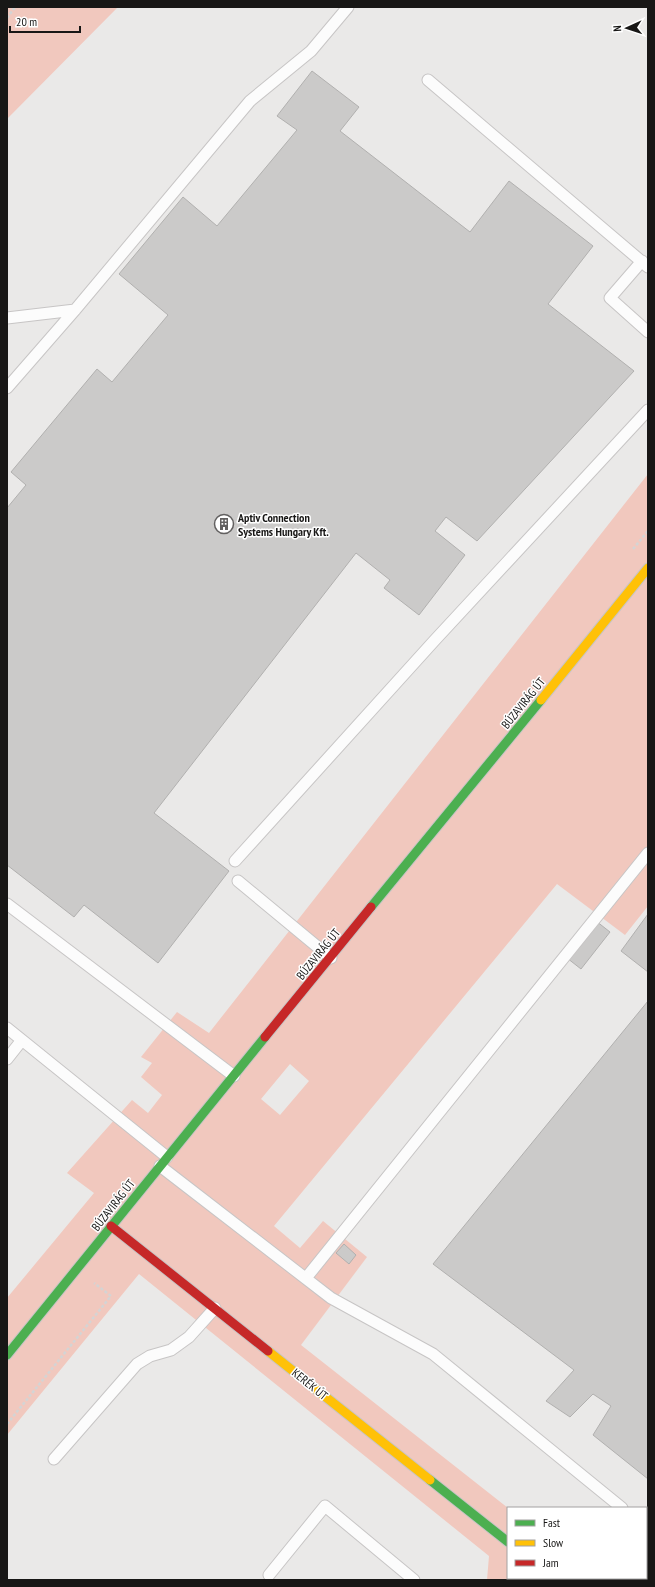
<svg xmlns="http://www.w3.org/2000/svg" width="655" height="1587" viewBox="0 0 655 1587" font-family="'PT Sans Narrow',sans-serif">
  <rect width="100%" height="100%" fill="#eae9e8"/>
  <path fill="#f1c8be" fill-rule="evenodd" d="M7,7H118L7,119Z
    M648,474V906L625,935L557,884L274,1226L300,1248L323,1221L367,1257L301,1345L508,1508V1578H597L599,1580H487L489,1556L139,1274L7,1435V1298L94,1193L67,1173L132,1100L148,1113L162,1095L141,1077L152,1063L141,1057L177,1012L209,1033ZM290,1064L309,1081L280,1115L261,1099Z"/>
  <path fill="#cbcac9" stroke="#b1b0af" d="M312,71L359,107L340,131L470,232L509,181L593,246L548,304L634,371L477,541L446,517L435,531L465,555L419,615L384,588L390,580L356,553L154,813L229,871L158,963L84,905L74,917L7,865V508L26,485L11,472L97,369L112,382L168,315L119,274L183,197L217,226L297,130L277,116Z
    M648,914V972L621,951Z
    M596,921L610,932L581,969L567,958Z
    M648,1001V1479L593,1435L611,1406L593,1394L570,1417L546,1401L574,1370L433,1264Z
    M344,1244L356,1255L349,1264L336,1253Z"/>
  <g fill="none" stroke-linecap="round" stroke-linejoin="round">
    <defs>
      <path id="lane" d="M428,80L648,267
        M642,261L610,298L648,332
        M7,318L75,310
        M7,388L75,310L250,101L311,51L348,7
        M235,861L434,641L648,410
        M238,881L331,958
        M7,904L234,1076
        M7,1028L167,1157
        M7,1059L22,1040
        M160,1166L331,1298L433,1354L622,1508
        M306,1278L648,853
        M54,1459L137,1364L150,1356L171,1350L189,1337L215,1308
        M646,1528L648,1529
        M269,1575L325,1506L414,1580
        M515,1580L516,1578"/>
      <path id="street" d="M554,1578L556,1580"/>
      <path id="fast" d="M371,907L541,700
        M7,1355L265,1037
        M430,1480L508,1542"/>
      <path id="slow" d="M541,700L648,568
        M268,1351L430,1480"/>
      <path id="jam" d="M265,1037L371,907
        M111,1226L268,1351"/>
    </defs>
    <use href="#lane" stroke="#c7c5c5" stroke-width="13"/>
    <use href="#street" stroke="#c7c5c5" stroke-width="24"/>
    <use href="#fast" stroke="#c7c5c5" stroke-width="11"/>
    <use href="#slow" stroke="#c7c5c5" stroke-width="11"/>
    <use href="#jam" stroke="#c7c5c5" stroke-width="11"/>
    <path stroke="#d4d4d4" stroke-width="2.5" stroke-dasharray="3 2" stroke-linecap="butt" d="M7,18L15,7
      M633,549L648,531
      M7,1424L111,1296L94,1283"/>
    <use href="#lane" stroke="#fcfcfc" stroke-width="11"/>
    <use href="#street" stroke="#fcfcfc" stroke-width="22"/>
    <use href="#fast" stroke="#4caf50" stroke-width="9"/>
    <use href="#slow" stroke="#ffc107" stroke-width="9"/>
    <use href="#jam" stroke="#c62828" stroke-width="9"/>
  </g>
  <defs>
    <symbol id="building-ring" viewBox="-11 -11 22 22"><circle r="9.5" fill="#fff" stroke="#626060" stroke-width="1.5"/><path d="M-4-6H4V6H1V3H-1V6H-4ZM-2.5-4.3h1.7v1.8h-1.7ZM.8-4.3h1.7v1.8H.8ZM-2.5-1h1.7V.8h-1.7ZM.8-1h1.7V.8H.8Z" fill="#626060"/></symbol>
  </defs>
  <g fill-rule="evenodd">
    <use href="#building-ring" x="213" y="513" width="22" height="22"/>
  </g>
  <g text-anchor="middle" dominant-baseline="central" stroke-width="3" stroke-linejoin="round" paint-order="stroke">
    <g font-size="12" font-weight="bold" fill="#181716" stroke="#fff" text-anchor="start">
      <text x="238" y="517">Aptiv Connection<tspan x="238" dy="14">Systems Hungary Kft.</tspan></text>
    </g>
    <g font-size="12" fill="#181716" stroke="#fff">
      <text transform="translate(523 703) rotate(-51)">BÚZAVIRÁG ÚT</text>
      <text transform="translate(318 954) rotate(-51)">BÚZAVIRÁG ÚT</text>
      <text transform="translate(113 1205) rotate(-52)">BÚZAVIRÁG ÚT</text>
      <text transform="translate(310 1384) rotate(39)">KERÉK ÚT</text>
    </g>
  </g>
  <rect width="655" height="1587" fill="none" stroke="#181716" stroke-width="16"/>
  <rect x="507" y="1507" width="140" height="72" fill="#ffffff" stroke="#a3a2a2"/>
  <rect x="515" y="1520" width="20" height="6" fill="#4caf50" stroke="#a3a2a2"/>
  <text x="543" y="1527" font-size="12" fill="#181716">Fast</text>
  <rect x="515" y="1540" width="20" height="6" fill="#ffc107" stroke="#a3a2a2"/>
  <text x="543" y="1547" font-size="12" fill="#181716">Slow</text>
  <rect x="515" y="1560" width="20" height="6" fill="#c62828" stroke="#a3a2a2"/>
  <text x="543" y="1567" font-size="12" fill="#181716">Jam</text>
  <g transform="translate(627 28) rotate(267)" stroke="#ffffff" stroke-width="3" paint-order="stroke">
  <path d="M0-3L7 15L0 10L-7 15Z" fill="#181716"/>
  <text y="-6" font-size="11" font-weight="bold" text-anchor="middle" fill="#181716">N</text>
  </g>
  <path d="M10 26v6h70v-6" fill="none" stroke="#181716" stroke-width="2"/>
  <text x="16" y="26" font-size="12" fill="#181716" stroke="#ffffff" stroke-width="3" paint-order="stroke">20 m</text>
</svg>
